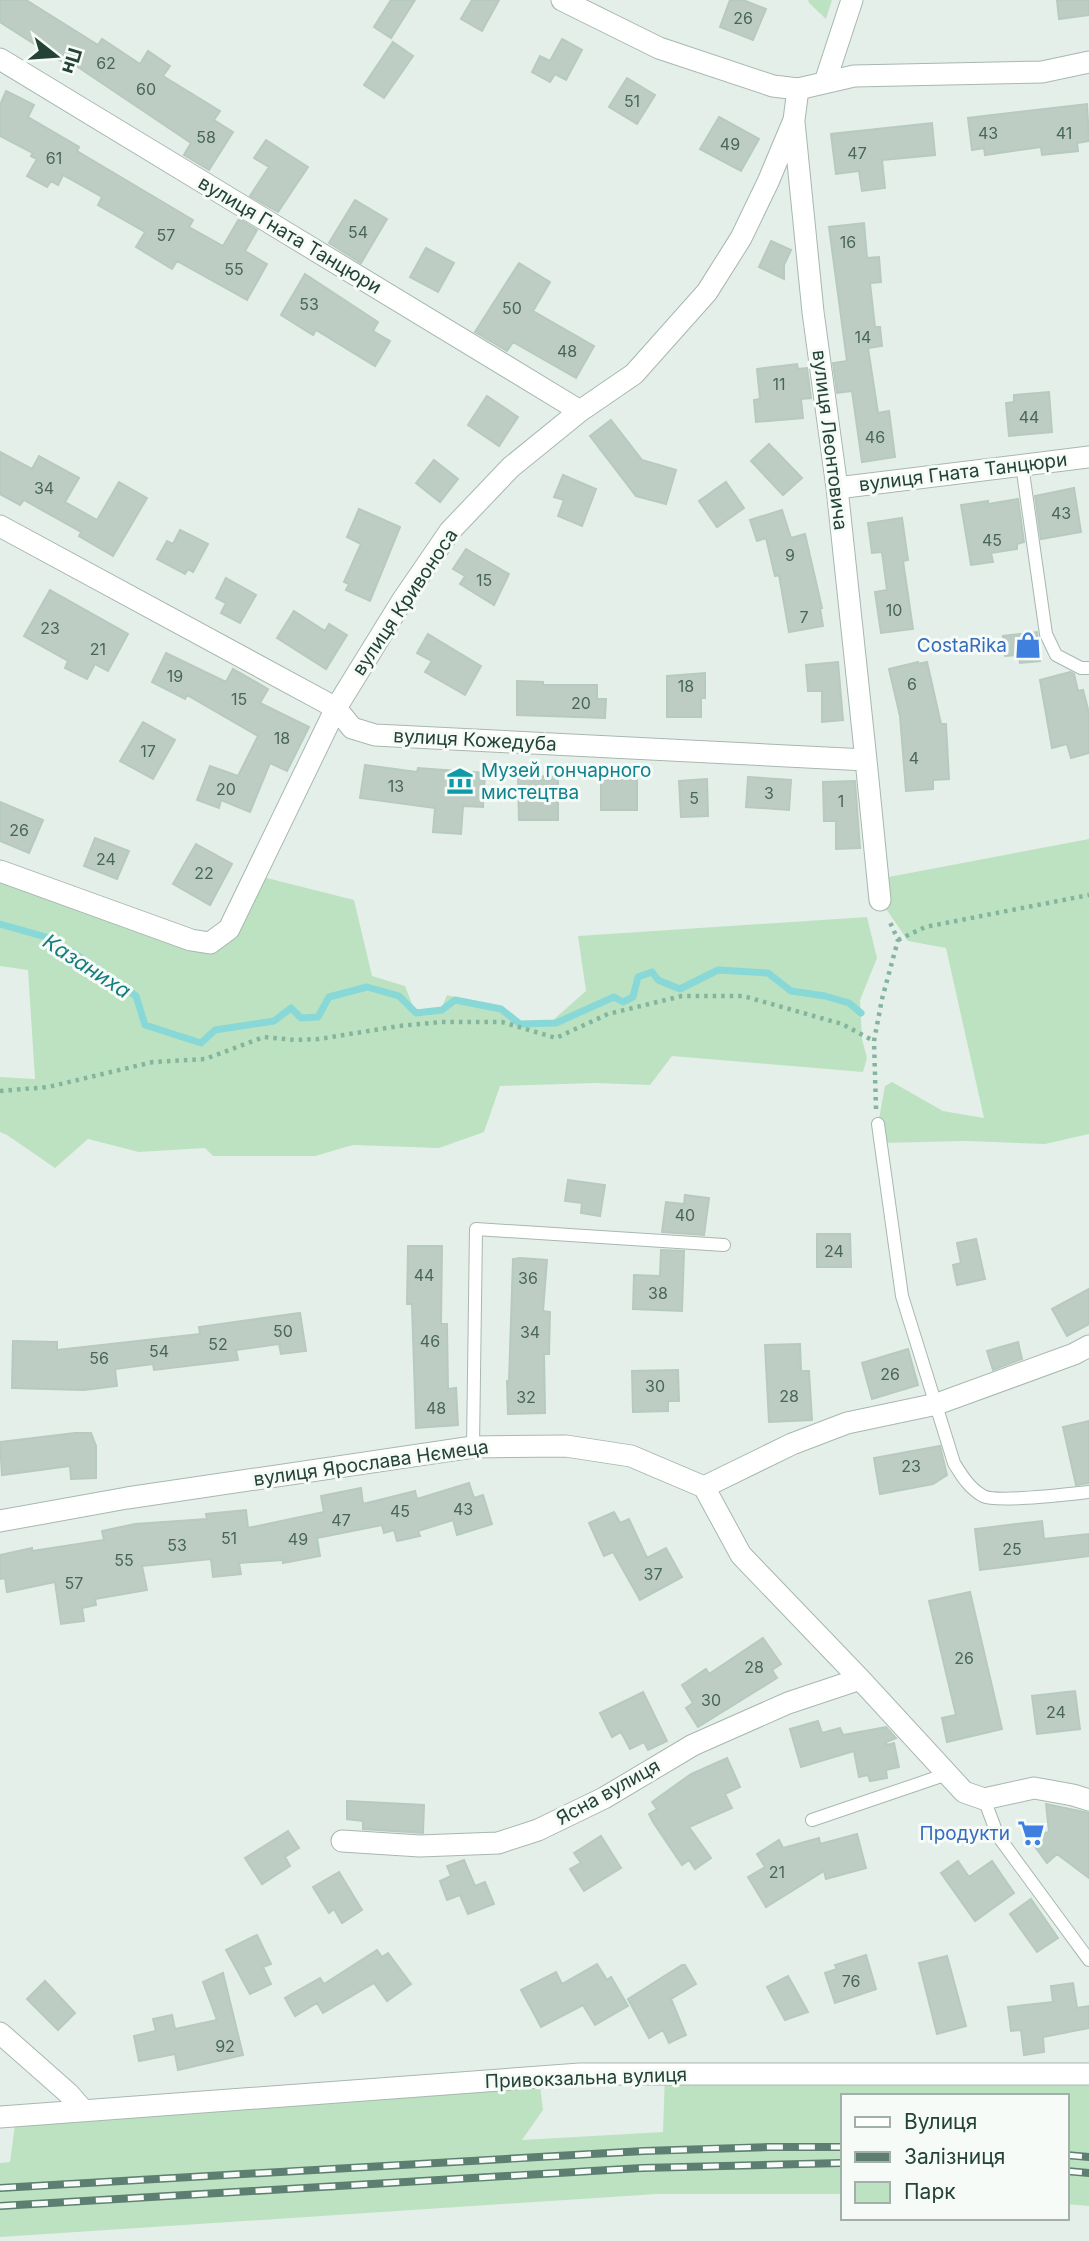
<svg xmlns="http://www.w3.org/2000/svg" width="1089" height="2241" viewBox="0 0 1089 2241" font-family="Inter,sans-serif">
  <rect width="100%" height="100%" fill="#e5efe9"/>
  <path fill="#bde2c1" d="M808,0H832L826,19L809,3Z
    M1089,839V1134L1045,1144L967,1141L880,1143L878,1124L885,1086L892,1082L943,1111L984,1118L946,948L908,941L880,900L878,879Z
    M0,871L210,943L255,875L354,900L372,976L405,986L414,1009H441L447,995L510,1012L521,1024L553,1020L586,991L578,936L867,917L877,958L860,1000L862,1039L867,1058L863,1072L672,1056L650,1085L595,1083L500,1086L484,1132L439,1148L353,1145L315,1156H213L205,1148L139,1152L88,1139L55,1168L7,1135L0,1132V1077L35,1079L28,970L0,966Z
    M665,2074H1089V2206L1066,2204V2096H842V2194H657L0,2237V2163L10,2162L16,2117L539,2077L543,2110L522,2140L663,2132Z"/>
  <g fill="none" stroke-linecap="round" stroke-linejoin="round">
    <path stroke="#89d8d8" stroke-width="7" d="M0,924L46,937L74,953L136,996L145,1025L201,1043L215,1030L274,1021L291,1008L301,1018L318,1017L329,997L367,987L399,996L416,1013L442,1010L455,1000L501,1009L520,1024L556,1023L614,997L623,1002L633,997L638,977L652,972L658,980L680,989L718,970L768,973L791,991L825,996L849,1003L861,1013"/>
  </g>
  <path fill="#bdcdc4" stroke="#b7cabf" stroke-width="2" d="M0,0H26L98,45L102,39L140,64L148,51L170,66L163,76L220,111L214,120L233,132L209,170L184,155L191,143L63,57L61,61L0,22Z
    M391,0H415L391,38L374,27Z
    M472,0H499L482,31L461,19Z
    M730,0H743L766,9L753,40L720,27Z
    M1057,0H1089V15L1059,19Z
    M562,39L582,50L566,80L555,74L550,82L532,72L540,56L550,61Z
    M393,42L413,56L384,98L364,85Z
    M627,78L655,95L637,124L609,107Z
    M6,91L34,105L28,117L79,147L77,151L193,220L189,227L223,246L239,219L257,230L245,251L267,264L247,300L177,261L172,269L136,247L145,232L98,205L102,197L63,175L58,185L51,181L47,187L27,176L37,159L31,156L33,153L0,136V105Z
    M1087,104L1089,141L1077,143L1078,151L1042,155L1041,147L985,155L984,148L972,150L968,118Z
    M719,117L759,139L741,171L700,149Z
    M932,123L935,155L882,160L885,188L862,191L859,171L836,174L831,134Z
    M266,140L308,167L278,212L250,196L269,167L254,158Z
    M355,200L387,219L361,263L329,243Z
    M864,223L867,258L879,257L881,282L870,283L875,327H880L882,346L868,348L878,413L889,411L895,457L862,462L852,391L837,393L833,363L847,361L829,227Z
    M771,241L791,250L784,265V279L759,267Z
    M426,248L454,263L438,292L410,277Z
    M519,263L550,282L533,311L594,346L576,378L513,342L507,351L475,332Z
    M305,274L378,322L373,331L390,341L375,366L316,330L313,335L281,315Z
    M797,364L798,369L807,368L811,398L801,399L803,418L756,422L754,400L760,399L757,369Z
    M1049,392L1052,432L1009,436L1006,403L1014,402V395Z
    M487,396L518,417L499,446L468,425Z
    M611,420L642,460L676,470L666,504L636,496L590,436Z
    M769,444L802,478L783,495L751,461Z
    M0,452L32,469L39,456L79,478L65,502L97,520L119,482L147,498L113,556L79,536L81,532L24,500L20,505L0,494Z
    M434,460L458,479L440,502L416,483Z
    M563,475L596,489L582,526L558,516L564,500L554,497Z
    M726,482L744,508L717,527L699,501Z
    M1074,488L1081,532L1041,539L1035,496Z
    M1018,499L1024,542L1017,544V549L991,553L993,562L971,565L961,505L988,501V504Z
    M359,509L400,527L370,601L346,590L349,584L344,582L361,544L347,537Z
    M782,510L791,538L805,534L822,608H820L823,626L789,632L779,575L775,576L766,538L757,541L750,520Z
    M902,518L908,560L903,561L913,629L881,633L875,592L887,590L882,552L872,553L868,523Z
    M180,530L208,544L193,572L188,569L185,574L157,559L167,541L173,544Z
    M466,549L509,574L494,605L460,584L465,576L453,569Z
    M226,578L256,595L240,623L221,613L226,603L216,598Z
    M50,590L128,634L108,671L95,664L87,679L65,668L68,661L24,636Z
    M294,611L325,631L329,624L347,635L326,669L277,638Z
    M1037,632L1040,661L1020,663L1019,655L1005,656L1003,636Z
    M428,634L481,666L465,695L425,672L432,661L417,653Z
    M166,653L226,682L233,669L268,689L260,703L309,727L287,771L270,763L250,812L221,800L219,808L197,800L210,766L238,776L258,736L187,695L185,699L152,682Z
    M838,662L843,720L822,722V691H808L806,665Z
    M918,662V664L927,662L941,724H946L949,779L933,780V789L906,791L900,716L889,669Z
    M1070,672L1074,674L1078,691L1083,690L1089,713V753L1071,758L1067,744L1052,748L1040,680Z
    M705,673V698H701V717H667V676Z
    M517,681L543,682V685H597V699H606L605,718L517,715Z
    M143,722L175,740L153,779L120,761Z
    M365,765L417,772L418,768L485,773L483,807L463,806L461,834L433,832L435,808L360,798Z
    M558,776V820H519L518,777Z
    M748,777L791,780L789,810L746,807Z
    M637,779V810H601V780Z
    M707,779L708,816L681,817L679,781Z
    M855,781L860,848L836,849V821H824L823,782Z
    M0,802L43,820L29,853L0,841Z
    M95,838L129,851L117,879L84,866Z
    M196,844L232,864L210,905L173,884Z
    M568,1180L605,1185L600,1216L581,1213L582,1203L565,1201Z
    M685,1195L709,1198L704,1235L662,1232L666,1202L684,1204Z
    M817,1234H850L851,1267H817Z
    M976,1239L985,1279L957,1285L953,1265L961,1263L957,1243Z
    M408,1246H442L441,1324H447L448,1389L456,1388L458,1425L416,1428L412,1304H407Z
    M661,1250L684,1251L682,1311L633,1309L634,1275L660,1276Z
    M520,1258L547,1260L543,1311L550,1312L549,1354H544L545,1413L508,1414L507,1381H509L513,1259Z
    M1089,1289V1324L1067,1336L1052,1309Z
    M300,1313L306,1351L281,1354L279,1344L236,1350L238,1360L154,1370L153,1364L115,1369L117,1386L84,1390L12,1388L13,1341L57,1342V1350L200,1334L199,1327Z
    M1018,1342L1022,1359L993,1370L987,1351Z
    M800,1344L801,1371H809L812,1420L769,1422L765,1345Z
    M908,1349L918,1385L872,1399L862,1363Z
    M678,1370L679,1401H668V1411L633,1412L632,1371Z
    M1089,1421V1483L1076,1485L1063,1427Z
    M75,1433H91L96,1446V1478L71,1479L70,1466L2,1475L0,1442Z
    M940,1446L947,1475L933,1484L880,1494L874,1458Z
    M469,1483L474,1498L483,1495L492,1524L457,1535L453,1520L418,1531L420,1536L397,1541L394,1530L384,1533L382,1525L317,1538L320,1556L283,1563V1560L239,1563L241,1574L213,1577L211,1559L142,1566L147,1590L95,1599L96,1605L82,1608L84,1621L61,1624L55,1582L7,1592L5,1578L0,1579V1555L32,1548V1551L104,1540L102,1531L135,1524L207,1519L206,1514L246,1510L248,1528L324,1512L321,1496L361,1488L363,1504L415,1491L417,1499Z
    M614,1512L620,1523L629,1519L647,1558L666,1548L682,1577L640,1600L613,1552L604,1556L589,1523Z
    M1042,1521L1044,1539L1089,1534V1556L980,1570L975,1529Z
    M970,1592L1002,1729L947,1742L942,1718L956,1715L929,1601Z
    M763,1638L781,1664L772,1670L777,1678L698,1727L686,1708L693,1703L682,1685L706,1669L709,1674Z
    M1075,1691L1080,1729L1037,1734L1032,1696Z
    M643,1692L667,1741L648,1750L644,1742L630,1749L621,1732L612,1737L600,1713Z
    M818,1721L822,1733L840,1728L843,1735L886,1727L896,1738L886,1742L887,1745L894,1743L899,1767L886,1770L887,1778L870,1781L868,1775L859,1777L854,1751L801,1767L790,1729Z
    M727,1758L740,1787L725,1794L732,1808L689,1827L711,1858L695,1869L689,1860L682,1865L653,1822L649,1814L657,1809L652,1802L691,1774Z
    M347,1801L424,1805L423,1833L363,1829V1821L347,1819Z
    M1046,1804L1089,1813V1878L1057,1854L1047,1863L1027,1836L1049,1832Z
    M288,1831L299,1848L285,1857L290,1866L262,1884L245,1858Z
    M857,1834L866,1868L826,1879L824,1871L766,1907L748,1877L765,1867L757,1854L779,1840L783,1848L819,1838L820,1844Z
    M601,1836L621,1868L584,1891L570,1869L581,1863L574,1853Z
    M464,1860L475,1886L485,1882L494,1904L468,1914L460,1895L447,1900L440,1881L451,1876L447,1866Z
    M958,1861L969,1877L992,1861L1014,1893L975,1921L941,1873Z
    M339,1872L362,1910L342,1923L334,1909L329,1913L313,1887Z
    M1031,1899L1058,1938L1037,1952L1010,1914Z
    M257,1935L271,1964L263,1967L271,1984L250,1994L226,1950Z
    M377,1950L382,1957L388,1953L411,1984L387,2001L374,1983L323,2013L317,2003L295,2016L285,1998L320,1978L324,1984Z
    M866,1955L876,1989L835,2003L825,1973L837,1969L835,1965Z
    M947,1956L966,2026L937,2034L919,1963Z
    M597,1964L607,1980L611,1977L628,2006L595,2025L583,2005L541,2027L521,1990L556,1972L562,1984Z
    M682,1965H685L696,1984L671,1999L686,2035L669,2043L663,2030L649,2038L628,1999Z
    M223,1973L243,2055L178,2070L175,2054L139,2061L134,2036L156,2031L153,2019L172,2015L175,2029L217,2020L203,1982Z
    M788,1976L808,2012L785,2020L767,1987Z
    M45,1981L75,2013L58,2030L27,1999Z
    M1073,1983L1077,2008L1089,2006V2028L1043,2037L1044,2052L1024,2055L1021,2030L1011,2031L1008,2007L1053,2002L1051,1986Z"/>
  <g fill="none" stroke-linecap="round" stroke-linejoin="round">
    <defs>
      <path id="service" d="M1022,465L1046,634L1056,655L1081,668H1089
        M878,1124L902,1296L954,1463C962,1476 969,1488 983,1496C997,1503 1070,1494 1089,1492
        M473,1447L476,1229L724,1245
        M984,1799L998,1836L1089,1960
        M812,1820L947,1774"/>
      <path id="minor" d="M562,0L659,48L773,86L798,89L854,76L1042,72L1089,62
        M0,59L580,411
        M825,82L852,0
        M794,122L813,312L837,488L866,760
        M837,488L1089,457
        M0,526L336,708L352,728L375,735L866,760L880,900
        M0,871L191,940L210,943L229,929L336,708L402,601L450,531L511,467L580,411L634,374L707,292L741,238L768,182L794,120L798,89
        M704,1487L741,1555L860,1679L964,1792L984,1799L1034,1788L1073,1795L1089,1800
        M0,1521L127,1498L473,1447L566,1446L631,1456L704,1487L792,1444L847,1423L937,1404L1074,1354L1089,1346
        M342,1841L420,1846L498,1843L538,1830L604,1798L693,1745L788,1703L860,1679
        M0,2033L68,2093L83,2110"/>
      <path id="tertiary" d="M0,2117L580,2074H1089"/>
    </defs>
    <use href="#service" stroke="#a7b8af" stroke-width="14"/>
    <use href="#minor" stroke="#a7b8af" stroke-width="23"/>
    <use href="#tertiary" stroke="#a7b8af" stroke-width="23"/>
    <path stroke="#83b59e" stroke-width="4.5" stroke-dasharray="3.5 5" stroke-linecap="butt" d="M898,940L925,927L1089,895
      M0,1091L48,1087L153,1062L205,1059L264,1037L295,1040L319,1039L399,1026L441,1022H502L556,1038L608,1014L682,996H743L842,1024L874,1041
      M876,1109L874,1041L882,999L898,940L889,920"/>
    <use href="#service" stroke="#fff" stroke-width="12"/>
    <use href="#minor" stroke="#fff" stroke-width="21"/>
    <use href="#tertiary" stroke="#fff" stroke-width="21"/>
    <defs>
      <path id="rail" d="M1066,2155L1089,2157
        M1066,2171L1089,2173
        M0,2188L644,2151L769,2147H842
        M0,2206L642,2168L842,2163"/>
    </defs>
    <use href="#rail" stroke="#5d7e70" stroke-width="8"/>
    <use href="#rail" stroke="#f6fbf8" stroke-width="5" stroke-dasharray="16" stroke-linecap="butt"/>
  </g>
  <defs>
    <symbol id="shop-bare" viewBox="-9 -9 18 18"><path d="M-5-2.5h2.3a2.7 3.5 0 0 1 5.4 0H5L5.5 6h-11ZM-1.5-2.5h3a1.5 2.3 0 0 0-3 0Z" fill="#3f7fe0" stroke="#f6fbf8" stroke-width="2.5" paint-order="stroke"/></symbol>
    <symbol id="museum-bare" viewBox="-9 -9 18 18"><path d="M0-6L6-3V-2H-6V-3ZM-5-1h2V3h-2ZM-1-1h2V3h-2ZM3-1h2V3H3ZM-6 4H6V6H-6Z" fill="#0f9aa8" stroke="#f6fbf8" stroke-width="2.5" paint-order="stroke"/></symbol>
    <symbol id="supermarket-bare" viewBox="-9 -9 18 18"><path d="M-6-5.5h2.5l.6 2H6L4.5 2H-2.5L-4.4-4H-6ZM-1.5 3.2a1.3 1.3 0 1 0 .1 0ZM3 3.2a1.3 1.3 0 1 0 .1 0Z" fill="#3f7fe0" stroke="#f6fbf8" stroke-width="2.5" paint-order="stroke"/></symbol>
  </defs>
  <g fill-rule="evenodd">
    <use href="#shop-bare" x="1009" y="626" width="38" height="38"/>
    <use href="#museum-bare" x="441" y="762" width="38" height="38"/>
    <use href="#supermarket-bare" x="1012" y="1814" width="38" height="38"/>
  </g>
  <g text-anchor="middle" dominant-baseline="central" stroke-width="6" stroke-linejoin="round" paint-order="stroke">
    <g font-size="16" fill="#496659">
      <text x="743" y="18">26</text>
      <text x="106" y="63">62</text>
      <text x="146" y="89">60</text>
      <text x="632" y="101">51</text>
      <text x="988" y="133">43</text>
      <text x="1064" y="133">41</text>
      <text x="206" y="137">58</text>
      <text x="730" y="144">49</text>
      <text x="857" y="153">47</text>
      <text x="54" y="158">61</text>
      <text x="358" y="232">54</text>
      <text x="166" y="235">57</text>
      <text x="848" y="242">16</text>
      <text x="234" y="269">55</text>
      <text x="309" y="304">53</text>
      <text x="512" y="308">50</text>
      <text x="863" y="337">14</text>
      <text x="567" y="351">48</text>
      <text x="779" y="384">11</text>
      <text x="1029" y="417">44</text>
      <text x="875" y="437">46</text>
      <text x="44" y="488">34</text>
      <text x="1061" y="513">43</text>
      <text x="992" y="540">45</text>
      <text x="790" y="555">9</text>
      <text x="484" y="580">15</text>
      <text x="894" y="610">10</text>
      <text x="804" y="617">7</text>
      <text x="50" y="628">23</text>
      <text x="98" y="649">21</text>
      <text x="175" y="676">19</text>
      <text x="912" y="684">6</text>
      <text x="686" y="686">18</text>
      <text x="239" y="699">15</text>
      <text x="581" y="703">20</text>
      <text x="282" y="738">18</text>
      <text x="148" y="751">17</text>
      <text x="914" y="758">4</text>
      <text x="396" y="786">13</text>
      <text x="226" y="789">20</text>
      <text x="769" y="793">3</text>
      <text x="694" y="798">5</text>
      <text x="841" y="801">1</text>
      <text x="19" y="830">26</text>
      <text x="106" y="859">24</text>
      <text x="204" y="873">22</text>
      <text x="685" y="1215">40</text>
      <text x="834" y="1251">24</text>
      <text x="424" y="1275">44</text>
      <text x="528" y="1278">36</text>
      <text x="658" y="1293">38</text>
      <text x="283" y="1331">50</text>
      <text x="530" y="1332">34</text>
      <text x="430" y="1341">46</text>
      <text x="218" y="1344">52</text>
      <text x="159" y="1351">54</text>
      <text x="99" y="1358">56</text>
      <text x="890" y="1374">26</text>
      <text x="655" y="1386">30</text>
      <text x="789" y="1396">28</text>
      <text x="526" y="1397">32</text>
      <text x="436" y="1408">48</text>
      <text x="911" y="1466">23</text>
      <text x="463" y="1509">43</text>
      <text x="400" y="1511">45</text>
      <text x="341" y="1520">47</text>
      <text x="229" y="1538">51</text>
      <text x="298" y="1539">49</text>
      <text x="177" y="1545">53</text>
      <text x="1012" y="1549">25</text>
      <text x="124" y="1560">55</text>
      <text x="653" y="1574">37</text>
      <text x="74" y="1583">57</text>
      <text x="964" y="1658">26</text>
      <text x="754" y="1667">28</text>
      <text x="711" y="1700">30</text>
      <text x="1056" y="1712">24</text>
      <text x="777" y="1872">21</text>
      <text x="851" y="1981">76</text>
      <text x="225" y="2046">92</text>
    </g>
    <g font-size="19" fill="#224335" stroke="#f6fbf8">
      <text transform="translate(290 235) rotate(31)">вулиця Гната Танцюри</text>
      <text transform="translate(830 440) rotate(83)">вулиця Леонтовича</text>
      <text transform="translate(963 472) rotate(-7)">вулиця Гната Танцюри</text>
      <text transform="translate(405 602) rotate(-56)">вулиця Кривоноса</text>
      <text transform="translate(475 740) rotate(3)">вулиця Кожедуба</text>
      <text transform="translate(371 1463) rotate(-8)">вулиця Ярослава Нємеца</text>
      <text transform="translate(608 1792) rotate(-29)">Ясна вулиця</text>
      <text transform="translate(586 2078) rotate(-2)">Привокзальна вулиця</text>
    </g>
    <g font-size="19" fill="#366cbe" stroke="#f6fbf8" text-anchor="end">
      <text x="1007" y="645">CostaRika</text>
      <text x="1010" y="1833">Продукти</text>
    </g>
    <g font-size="19" fill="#0d838f" stroke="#f6fbf8" text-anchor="start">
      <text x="481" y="770">Музей гончарного<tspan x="481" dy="22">мистецтва</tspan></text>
    </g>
    <g font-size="21" font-style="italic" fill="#167d7f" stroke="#f6fbf8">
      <text transform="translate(87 966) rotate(33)">Казаниха</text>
    </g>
  </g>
  <rect x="841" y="2094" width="228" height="126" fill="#f6fbf8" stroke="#a1b1aa" stroke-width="2"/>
  <rect x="855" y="2117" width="35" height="10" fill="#ffffff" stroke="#a1b1aa" stroke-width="2"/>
  <text x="904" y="2129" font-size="21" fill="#224335">Вулиця</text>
  <rect x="855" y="2152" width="35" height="10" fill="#5d7e70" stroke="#a1b1aa" stroke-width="2"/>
  <text x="904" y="2164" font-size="21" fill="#224335">Залізниця</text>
  <rect x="855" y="2182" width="35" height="21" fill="#bde2c1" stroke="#a1b1aa" stroke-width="2"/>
  <text x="904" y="2199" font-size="21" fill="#224335">Парк</text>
  <g transform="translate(56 56) rotate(107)" stroke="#f6fbf8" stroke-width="5" paint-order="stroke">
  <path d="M0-5L12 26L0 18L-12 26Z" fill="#224335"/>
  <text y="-10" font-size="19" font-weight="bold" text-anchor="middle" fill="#224335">Пн</text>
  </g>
</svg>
